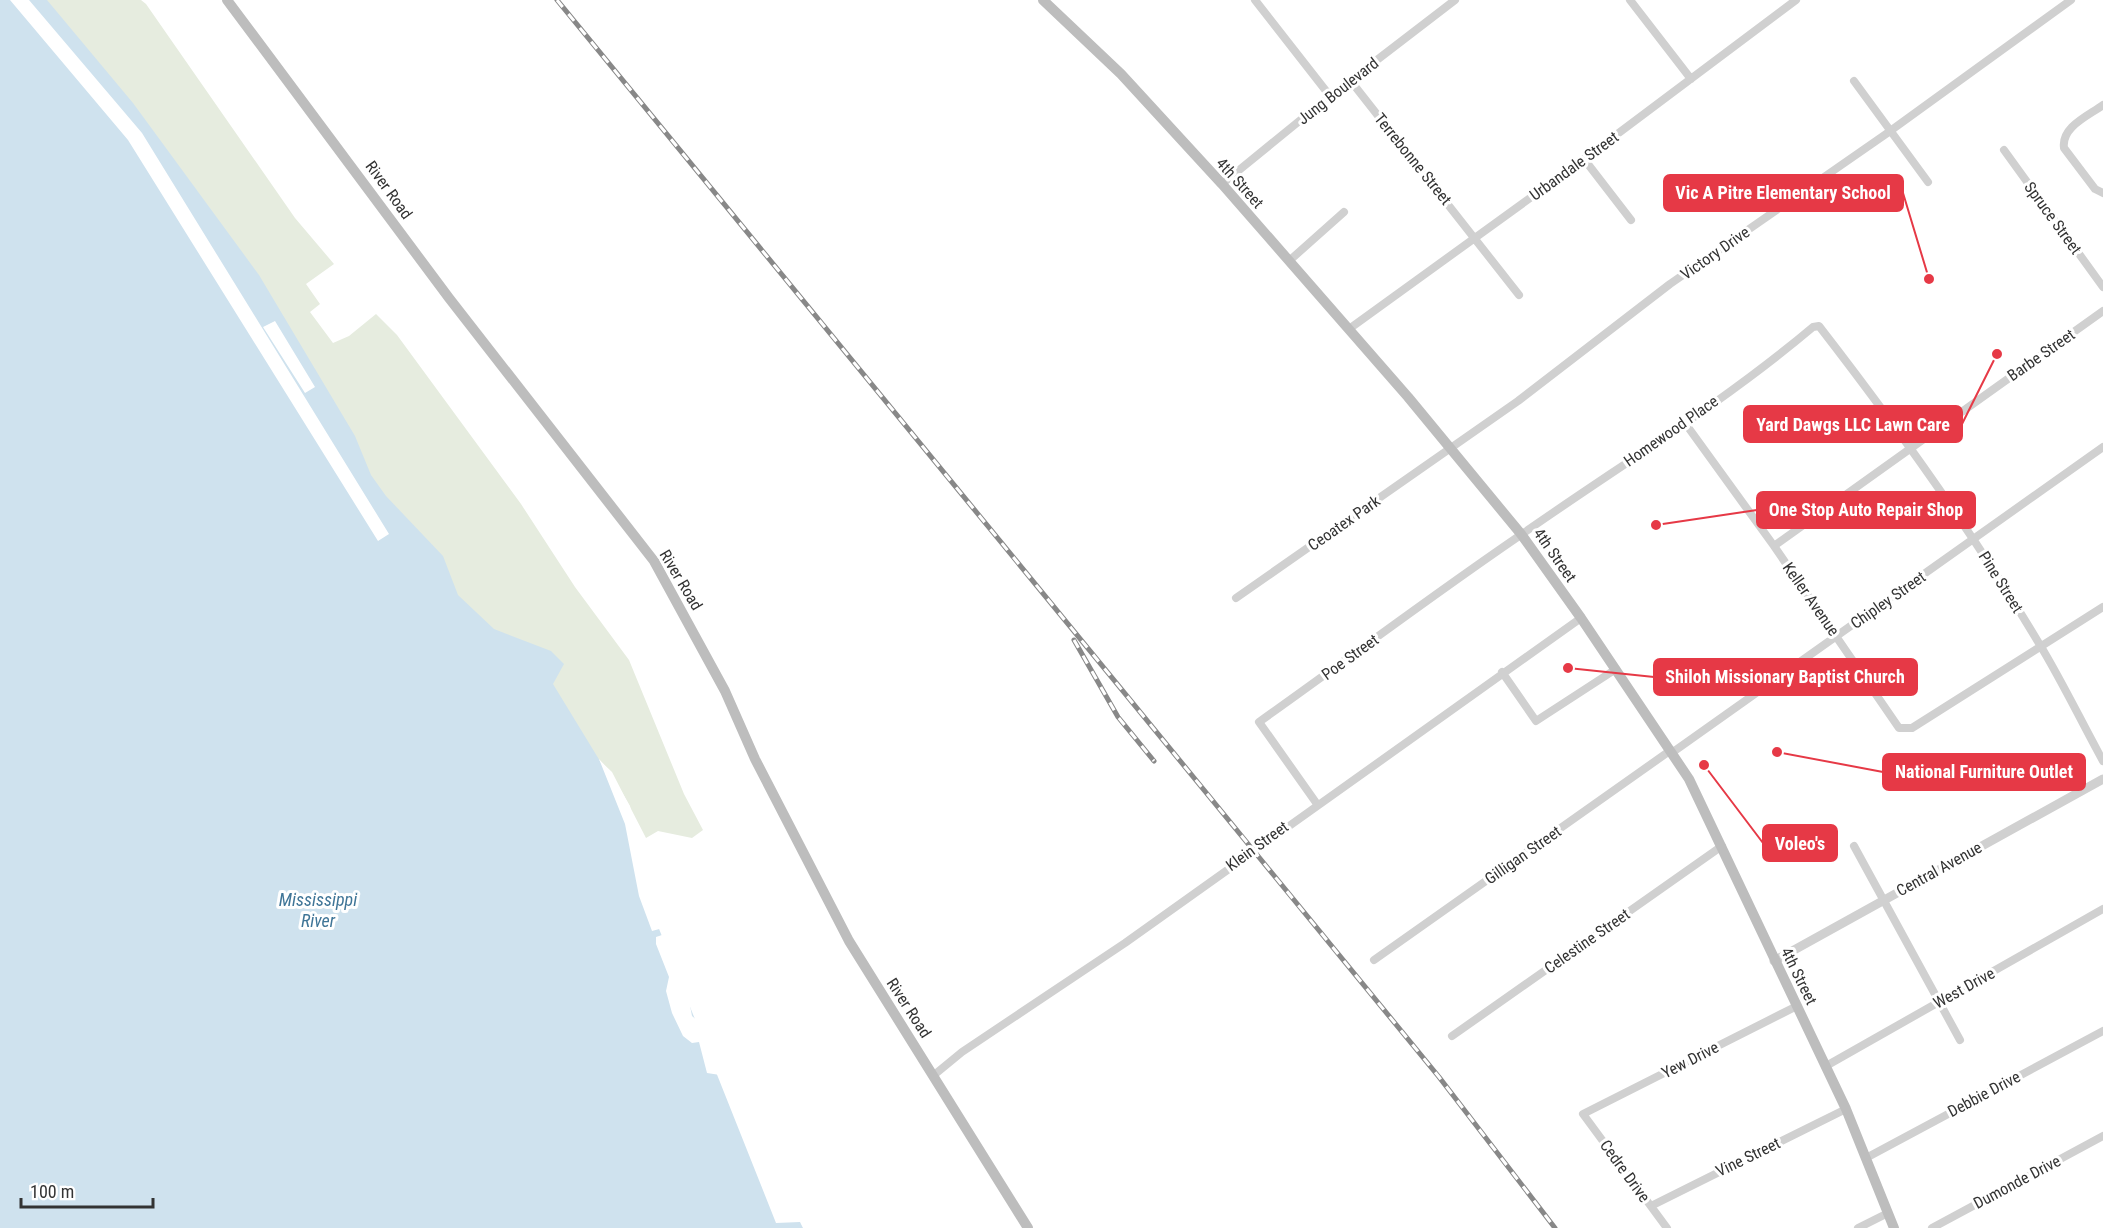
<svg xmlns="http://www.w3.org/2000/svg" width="2103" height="1228" viewBox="0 0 2103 1228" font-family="'Roboto Condensed',sans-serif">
  <rect width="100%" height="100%" fill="#fff"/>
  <path fill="#e6ecdf" d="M36,0H141L146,4L295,218L334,264L306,284L320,304L310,312L333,343L349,336L376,314L397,335L521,504L575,587L629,660L684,794L703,830L692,838L658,831L646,838L612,772L484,651L390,506Z"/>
  <path fill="#cfe2ee" d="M0,0H47L133,103L259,275L355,436L371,475L386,496L443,556L458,595L494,629L551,651L564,664L553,684L625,802L640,881L776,1223L800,1222L803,1228H0Z"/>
  <path fill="#fff" d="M10,0H29L142,133L389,534L378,541L128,140Z
    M275,321L315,387L305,393L263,327Z
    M599,759L609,770L630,806L639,847L642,880L663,928L652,931L639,896L625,824Z
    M665,934L687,990L692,1016L699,1022L720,1075L707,1073L699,1042L692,1043L683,1036L672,1013L666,991L669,977L656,944V937Z"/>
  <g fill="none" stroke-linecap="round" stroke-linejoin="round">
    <path stroke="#d0d0d0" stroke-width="8" d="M1255,0L1330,96
      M1630,0L1691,79
      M1350,80L1519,295
      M1854,81L1928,182
      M2103,105C2088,116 2061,127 2064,148L2095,189L2103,193
      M2004,150L2103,287
      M1584,159L1631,220
      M1222,184L1330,96L1455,0
      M1289,261L1344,212
      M1349,329L1584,159L1796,0
      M1685,423L1774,546L1899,728H1912L2103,607
      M1774,546L2103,311
      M1236,598L1518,401L1670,284L1886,134L2071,0
      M1502,672L1536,721L1616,669
      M1673,752L2103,447
      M1317,804L1259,722C1348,659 1435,593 1525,532C1621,465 1723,403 1813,327L1819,326C1898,428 1974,534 2040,645C2063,683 2082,723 2103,761
      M1854,846L1960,1040
      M1374,960L1671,750
      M1452,1036L1722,846
      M1826,1066L2103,909
      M934,1075L962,1052L1125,943L1581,618
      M1866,1158L2103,1031
      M1651,1206L1846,1109
      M1667,1228L1583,1114L1797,1006
      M1858,1228L1888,1213
      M1932,1228L2103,1136"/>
    <path stroke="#d0d0d0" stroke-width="9" d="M1774,961L2103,779"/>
    <path stroke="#bdbdbd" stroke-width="10" d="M227,0L449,298L654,561L725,691L755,759L849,941L1028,1228
      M1043,0L1121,74L1222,184L1408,397L1521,534L1581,618L1689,779L1846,1109L1894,1228"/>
    <defs>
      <path id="rail" d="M557,0L1439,1077L1555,1228
        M1074,640L1118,717L1154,761"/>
    </defs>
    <use href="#rail" stroke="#888" stroke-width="5"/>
    <use href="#rail" stroke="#fff" stroke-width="3" stroke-dasharray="9" stroke-linecap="butt"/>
  </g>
  <g text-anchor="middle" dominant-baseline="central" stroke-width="6" stroke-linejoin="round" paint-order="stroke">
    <g font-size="16" fill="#333" stroke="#fff">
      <text transform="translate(1338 91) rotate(-38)">Jung Boulevard</text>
      <text transform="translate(1413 159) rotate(51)">Terrebonne Street</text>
      <text transform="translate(1574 166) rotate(-36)">Urbandale Street</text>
      <text transform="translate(1240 183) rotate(48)">4th Street</text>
      <text transform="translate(389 190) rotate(54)">River Road</text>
      <text transform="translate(2053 218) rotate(54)">Spruce Street</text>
      <text transform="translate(1715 253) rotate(-35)">Victory Drive</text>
      <text transform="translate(2041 355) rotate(-35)">Barbe Street</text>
      <text transform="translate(1671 431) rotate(-35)">Homewood Place</text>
      <text transform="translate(1344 523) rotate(-35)">Ceoatex Park</text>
      <text transform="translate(1555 555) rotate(55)">4th Street</text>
      <text transform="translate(681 580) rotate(59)">River Road</text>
      <text transform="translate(2001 582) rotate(58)">Pine Street</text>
      <text transform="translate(1811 599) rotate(55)">Keller Avenue</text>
      <text transform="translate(1888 600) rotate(-35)">Chipley Street</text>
      <text transform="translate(1350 657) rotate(-36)">Poe Street</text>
      <text transform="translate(1257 846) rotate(-36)">Klein Street</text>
      <text transform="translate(1523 855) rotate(-35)">Gilligan Street</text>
      <text transform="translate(1939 869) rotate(-29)">Central Avenue</text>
      <text transform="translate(1587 941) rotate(-35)">Celestine Street</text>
      <text transform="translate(1799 976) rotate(64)">4th Street</text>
      <text transform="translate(1964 988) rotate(-29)">West Drive</text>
      <text transform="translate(909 1008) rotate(57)">River Road</text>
      <text transform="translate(1690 1060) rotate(-27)">Yew Drive</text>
      <text transform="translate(1984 1094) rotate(-28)">Debbie Drive</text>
      <text transform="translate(1748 1157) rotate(-26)">Vine Street</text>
      <text transform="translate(1625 1171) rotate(54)">Cedre Drive</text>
      <text transform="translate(2017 1182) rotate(-28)">Dumonde Drive</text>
    </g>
    <g font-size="18" font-style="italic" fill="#3f7597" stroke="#fff">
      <text x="318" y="899">Mississippi<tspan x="318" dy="21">River</tspan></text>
    </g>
  </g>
  <path fill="none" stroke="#e63946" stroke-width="2" d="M1929 279L1903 193M1997 354L1962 424M1656 525L1757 510M1568 668L1654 677M1777 752L1883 772M1704 765L1763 843"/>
  <g fill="#e63946" stroke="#fff" stroke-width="2">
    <circle cx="1929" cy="279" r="6"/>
    <circle cx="1997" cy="354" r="6"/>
    <circle cx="1656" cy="525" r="6"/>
    <circle cx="1568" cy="668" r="6"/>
    <circle cx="1777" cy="752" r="6"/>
    <circle cx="1704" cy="765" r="6"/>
  </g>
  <g fill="#e63946" stroke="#e63946" stroke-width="2">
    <rect x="1664" y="175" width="239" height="36" rx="6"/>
    <rect x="1744" y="406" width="218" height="36" rx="6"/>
    <rect x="1757" y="492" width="218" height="36" rx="6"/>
    <rect x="1654" y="659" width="263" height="36" rx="6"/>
    <rect x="1883" y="754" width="202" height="36" rx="6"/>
    <rect x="1763" y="825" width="74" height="36" rx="6"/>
  </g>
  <g font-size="18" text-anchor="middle" font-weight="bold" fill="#fff">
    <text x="1783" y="199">Vic A Pitre Elementary School</text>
    <text x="1853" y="431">Yard Dawgs LLC Lawn Care</text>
    <text x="1866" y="516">One Stop Auto Repair Shop</text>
    <text x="1785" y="683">Shiloh Missionary Baptist Church</text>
    <text x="1984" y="778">National Furniture Outlet</text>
    <text x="1800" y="850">Voleo's</text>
  </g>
  <path d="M21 1198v9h132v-9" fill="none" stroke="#333333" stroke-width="3"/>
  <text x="30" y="1198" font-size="18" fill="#333333" stroke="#ffffff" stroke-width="4.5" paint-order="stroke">100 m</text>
</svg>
